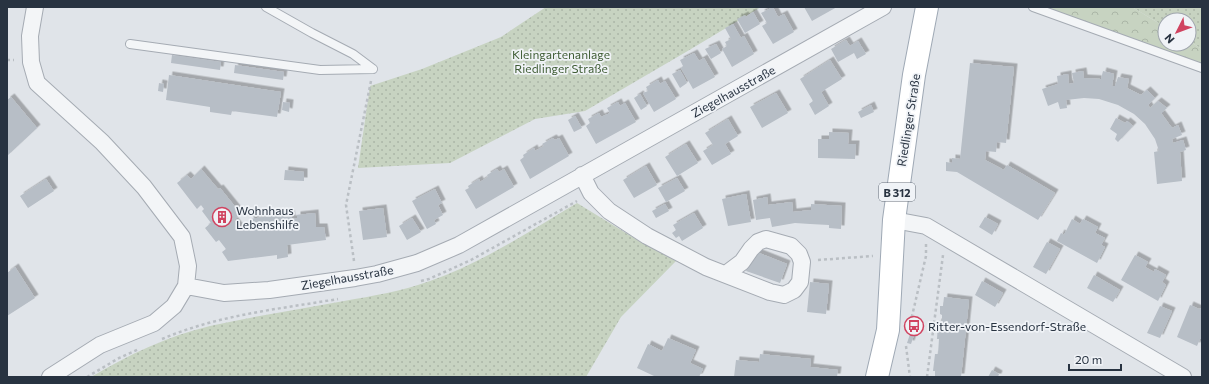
<svg xmlns="http://www.w3.org/2000/svg" width="1209" height="384" viewBox="0 0 1209 384" font-family="Commissioner,sans-serif">
  <defs>
    <pattern id="grass-dots" width="8" height="8" patternUnits="userSpaceOnUse"><rect width="8" height="8" fill="#c7d3c1"/><path d="M2 2h.1M6 6h.1" fill="none" stroke="#abb6a7" stroke-width="1.8" stroke-linecap="round"/></pattern>
    <pattern id="forest-crowns" width="20" height="18" patternUnits="userSpaceOnUse"><rect width="20" height="18" fill="#c7d3c1"/><path d="M2 6a3 3 0 1 1 6 0M12 15a3 3 0 1 1 6 0" fill="none" stroke="#abb6a7"/></pattern>
    <filter id="shadow"><feDropShadow dx="3.5" dy="-3.5" stdDeviation="0" flood-color="#0004"/></filter>
  </defs>
  <rect width="100%" height="100%" fill="#e0e4e9"/>
  <path fill="url(#grass-dots)" d="M546,7H761L686,52L585,111L535,119L450,163L358,168L370,86L422,69L501,37Z
    M1132,7H1202V49L1189,41V20H1165V27Z
    M577,203L639,241L676,261L621,317L586,377H91C128,355 168,336 210,326C255,316 300,309 344,301C373,296 402,291 430,281C482,263 530,231 577,203Z"/>
  <path fill="url(#forest-crowns)" d="M1039,7H1132L1165,27V44H1189V41L1202,49V65Z"/>
  <path fill="#b7bec6" filter="url(#shadow)" d="M773,7L778,17L784,14L794,32L773,44L762,26L767,23L761,13Z
    M804,7H837L812,21Z
    M753,12L760,24L745,33L737,19L745,15L746,17Z
    M733,24L741,38L744,36L754,54L732,67L722,49L727,46L725,42L731,39L725,28Z
    M846,40L850,46L858,41L866,54L857,59L854,53L838,62L831,49Z
    M716,44L721,53L711,59L705,49Z
    M694,53L699,61L704,58L715,77L693,89L681,68L683,66L680,60Z
    M172,55L221,62L220,70L171,63Z
    M830,60L842,79L821,92L829,106L815,115L809,104L813,101L800,79Z
    M970,63L1014,67L1006,143L997,142L996,152L986,151L985,160L1004,170L1007,165L1055,193L1038,220L957,172L946,171V162L952,163V158L960,159Z
    M235,65L284,72L283,80L234,73Z
    M680,70L687,83L680,88L672,74Z
    M1083,71L1084,78L1101,79L1103,71L1114,74L1112,86H1115L1118,77L1129,79L1127,88L1141,95L1147,90L1155,98L1148,105L1150,108L1158,101L1167,108L1161,113L1172,128L1178,125L1182,135L1172,139L1173,143L1183,140L1186,150L1180,152L1182,181L1157,184L1154,152L1159,151L1155,139L1145,124L1134,114L1118,105L1099,99L1084,98L1066,100L1067,108L1060,109L1058,102L1048,106L1042,89L1058,84L1057,76L1068,74L1069,84L1074,83L1072,73Z
    M169,75L281,92L277,117L232,111L231,115L210,112V107L166,100Z
    M658,80L660,84L665,81L676,99L654,112L643,93L648,91L646,87Z
    M159,83L164,84L163,92L158,91Z
    M776,93L788,113L762,128L750,107Z
    M640,94L647,106L641,110L634,98Z
    M11,97L37,128L7,156V100Z
    M283,102L290,103L289,112L282,110Z
    M618,102L620,106L625,103L636,122L596,144L586,126L590,123L588,119L599,113L601,117L610,113L607,108Z
    M871,105L874,112L861,118L858,112Z
    M575,116L582,128L574,132L568,120Z
    M1116,118L1125,123L1127,121L1133,126L1118,142L1115,139L1117,134L1110,129Z
    M728,119L738,136L725,144L731,154L712,165L703,151L713,145L705,133Z
    M829,132L849,133L848,144H856L855,159L818,158V139H829Z
    M553,138L555,140L559,138L569,156L530,179L520,160L524,157L523,155L534,148L535,151L544,146L542,144Z
    M686,144L698,163L677,176L665,157Z
    M646,166L657,185L634,198L623,180Z
    M201,169L218,189L220,188L241,214L234,220L241,229L252,228L250,219L291,213L292,219L297,218V215L315,213L316,227H324L326,240L287,245L288,257L277,259V255L228,261L222,252L226,249L219,240L216,242L205,228L211,223L202,211L204,209L201,205L197,209L177,183L187,175L191,179Z
    M497,169L499,172L504,169L514,187L476,209L465,190L469,188L468,186L479,179L480,182L488,177L487,175Z
    M285,170L304,172V181L284,180Z
    M677,178L685,191L666,202L658,188Z
    M46,179L54,191L28,208L20,196Z
    M435,189L442,203L438,205L443,215L434,220L436,224L427,229L412,201Z
    M746,194L751,222L728,226L722,199Z
    M767,197L768,205L792,202L793,212L811,210V204L842,206L841,229L829,228V225L810,224L795,223L772,227L770,218L756,220L753,200Z
    M665,204L669,211L656,218L652,211Z
    M383,208L387,237L363,240L359,211Z
    M694,213L703,228L682,241L679,236L676,238L672,233L676,230L673,225Z
    M985,217L998,224L992,235L979,227Z
    M412,218L421,232L407,240L399,226Z
    M1072,219L1080,224L1083,219L1098,227L1095,233L1105,238L1101,245L1105,247L1097,263L1057,241L1061,233L1064,235Z
    M1047,242L1060,249L1046,274L1033,267Z
    M754,251L787,264L780,283L746,271Z
    M1135,255L1148,262L1145,267L1154,272L1155,269L1166,275L1162,282L1166,285L1158,301L1121,280Z
    M15,267L35,298L7,316V273Z
    M1094,275L1120,290L1113,302L1087,288Z
    M982,281L1003,293L995,307L975,295Z
    M810,282L829,284L826,314L807,312Z
    M944,297L969,300L961,377H935V371H933L935,354H938L939,339H937L938,322H942V315L940,314V306H943Z
    M1190,305L1199,309L1202,308V339H1200L1197,346L1177,337Z
    M1160,306L1172,311L1160,338L1147,333Z
    M911,331L915,332L911,344L907,343Z
    M668,338L696,350L690,363L703,369L699,377H654V376L637,368L648,344L662,351Z
    M760,354L811,359L810,367L838,370L837,377H734L736,360L759,362Z
    M992,370L999,374L998,377H988Z"/>
  <g fill="none" stroke-linecap="round" stroke-linejoin="round">
    <defs>
      <path id="service" d="M266,7L312,33L353,54L373,69
        M1033,7L1202,68
        M130,44L320,70L373,69"/>
      <path id="minor" d="M35,7L30,36L31,62L37,83L102,142L144,187L182,237L188,266L186,286L174,306L154,323L100,345L50,377
        M582,175L591,193L609,211L647,236L706,267L770,292L784,295L794,290L800,282L802,262L799,254L791,246L766,239L758,242L751,249L742,262L726,274
        M894,220L926,226L1183,377
        M186,286L224,293L269,290L355,278L377,274L417,263L459,245L883,7"/>
      <path id="primary" d="M877,377L888,330L894,220L914,75L927,7"/>
    </defs>
    <use href="#service" stroke="#a5abb3" stroke-width="10"/>
    <use href="#minor" stroke="#a5abb3" stroke-width="18"/>
    <use href="#primary" stroke="#9fa9b5" stroke-width="24"/>
    <path stroke="#babfc4" stroke-width="2.5" stroke-dasharray="3 3" stroke-linecap="butt" d="M7,60H14
      M818,260L873,256
      M354,261L346,205L371,81
      M421,281L429,279L471,260L577,201
      M909,329L926,256V244
      M162,339C218,315 279,309 338,299
      M906,346L910,377
      M87,377L119,358L139,349
      M927,377L943,255"/>
    <use href="#service" stroke="#f3f5f7" stroke-width="8"/>
    <use href="#minor" stroke="#f3f5f7" stroke-width="16"/>
    <use href="#primary" stroke="#fff" stroke-width="22"/>
  </g>
  <defs>
    <symbol id="building-ring" viewBox="-11 -11 22 22"><circle r="9.5" fill="#f0f3f7" stroke="#d04360" stroke-width="1.5"/><path d="M-4-6H4V6H1V3H-1V6H-4ZM-2.5-4.3h1.7v1.8h-1.7ZM.8-4.3h1.7v1.8H.8ZM-2.5-1h1.7V.8h-1.7ZM.8-1h1.7V.8H.8Z" fill="#d04360"/></symbol>
    <symbol id="bus-ring" viewBox="-11 -11 22 22"><circle r="9.5" fill="#f0f3f7" stroke="#d04360" stroke-width="1.5"/><path d="M-5-6H5V4H4V6H2V4H-2V6H-4V4H-5ZM-3.5-4V0h7V-4ZM-3.5 1.2v1.5H-2V1.2ZM2 1.2v1.5H3.5V1.2Z" fill="#d04360"/></symbol>
  </defs>
  <g fill-rule="evenodd">
    <use href="#building-ring" x="211" y="206" width="22" height="22"/>
    <use href="#bus-ring" x="903" y="315" width="22" height="22"/>
  </g>
  <g text-anchor="middle" dominant-baseline="central" stroke-width="3.5" stroke-linejoin="round" paint-order="stroke">
    <rect fill="#f0f3f7" stroke="#646d78" stroke-width="1" x="879" y="183" width="36" height="18" rx="3"/>
    <g font-size="11" font-weight="bold" fill="#283341">
      <text x="897" y="192">B 312</text>
    </g>
    <g font-size="12" fill="#3f5d35" stroke="#f0f3f7">
      <text x="561" y="54">Kleingartenanlage<tspan x="561" dy="14">Riedlinger Straße</tspan></text>
    </g>
    <g font-size="12" fill="#283341" stroke="#f0f3f7">
      <text transform="translate(733 91) rotate(-29)">Ziegelhausstraße</text>
      <text transform="translate(908 120) rotate(-81)">Riedlinger Straße</text>
      <text transform="translate(347 277) rotate(-10)">Ziegelhausstraße</text>
    </g>
    <g font-size="12" fill="#283341" stroke="#f0f3f7" text-anchor="start">
      <text x="236" y="210">Wohnhaus<tspan x="236" dy="14">Lebenshilfe</tspan></text>
      <text x="928" y="326">Ritter-von-Essendorf-Straße</text>
    </g>
  </g>
  <rect width="1209" height="384" fill="none" stroke="#283341" stroke-width="16"/>
  <g transform="translate(1177 32) rotate(228)"><circle r="19" fill="#f0f3f7" stroke="#a0a6ae"/>
  <path d="M0-3L7 15L0 10L-7 15Z" fill="#d04360"/>
  <text y="-6" font-size="11" font-weight="bold" text-anchor="middle" fill="#283341">N</text>
  </g>
  <path d="M1069 364v6h52v-6" fill="none" stroke="#283341" stroke-width="2"/>
  <text x="1075" y="364" font-size="12" fill="#283341" stroke="#f0f3f7" stroke-width="3" paint-order="stroke">20 m</text>
</svg>
